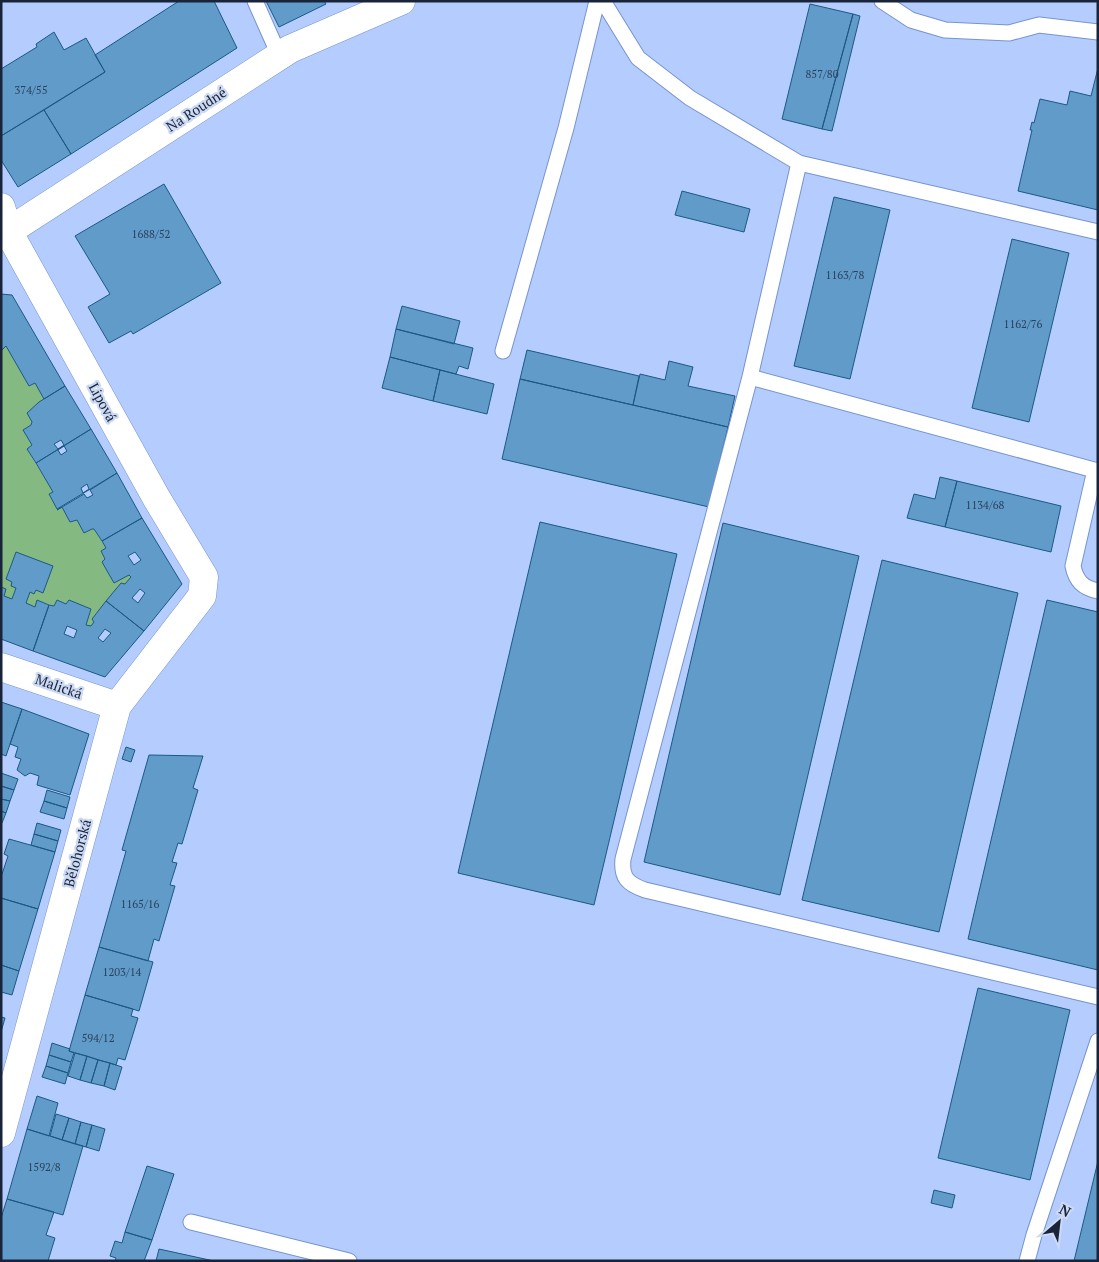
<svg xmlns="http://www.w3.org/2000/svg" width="1099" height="1262" viewBox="0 0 1099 1262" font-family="'PT Serif',serif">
  <rect width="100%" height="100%" fill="#b4cdfe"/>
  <path fill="#84b981" d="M6,346L29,386L35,383L44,399L27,413L32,422L31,425L23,430L32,445L27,449L53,492L49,494L57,509L62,507L70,521L77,520L84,533L92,529H94L106,548L101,551L105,559L102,562L114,583L129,575L131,577L125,584L121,583L92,619L94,622L91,626L86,625L91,609L69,600L66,604L57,600L54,606L38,601L35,607L26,603L30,592L34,594L36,590L43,593L16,553L6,579L12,582L16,588L12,599L4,596L1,587V351Z"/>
  <path fill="#609bc9" stroke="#1b5983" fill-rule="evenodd" d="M179,1H214L237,48L71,154L44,110L105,72L95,55Z
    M266,1H324L326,4L279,27Z
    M810,4L853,14L822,129L782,119Z
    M853,14L860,16L832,131L822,129Z
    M54,32L64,50L86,38L105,72L1,136V69L37,47L36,44Z
    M1098,68V210L1018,191L1032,130H1030L1032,122L1034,123L1040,99L1067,105L1070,91L1091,96Z
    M44,110L71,154L18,187L1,160V136Z
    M164,184L221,283L133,334L131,331L109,343L88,307L110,294L75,236Z
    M682,191L750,209L744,232L675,215Z
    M834,197L890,210L850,379L794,366Z
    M1012,239L1069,253L1029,422L972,408Z
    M1,294L12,295L65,386L44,399L35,383L29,386L6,346L1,351Z
    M402,306L460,321L454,344L396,329Z
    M396,329L473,348L468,369L459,366L456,374L390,357Z
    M527,350L639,376L633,405L520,379Z
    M390,357L440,370L433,401L382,388Z
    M669,361L693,367L688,386L735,396L728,427L633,405L640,374L665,380Z
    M440,370L494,384L487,414L433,401Z
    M520,379L728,427L709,507L502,459Z
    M65,386L91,429L36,463L27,449L32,445L23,430L31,425L32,422L27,413L39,402ZM61,440L64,445L58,449L54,444Z
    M91,429L117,473L57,509L49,494L53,492L36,463ZM64,446L67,451L61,455L58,450ZM87,484L89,489L83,493L81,488Z
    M117,473L142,518L102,541L94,529H92L84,533L77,520L70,522L62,507L57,510L84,494L87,498L93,495L90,490Z
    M940,477L957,481L945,527L907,518L914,494L935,499Z
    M957,481L1061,506L1051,552L945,527Z
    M142,518L182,584L144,631L106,601L121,583L125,584L131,577L129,575L114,583L102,562L105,559L101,551L106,548L102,541ZM135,552L141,560L134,565L128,556ZM140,589L145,593L138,603L132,598Z
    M540,522L677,554L594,905L458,873Z
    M723,523L859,556L780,895L644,862Z
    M16,552L53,566L43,593L36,590L34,594L30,592L26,603L35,607L37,600L49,605L33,651L1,639V587L6,589L4,596L12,599L16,588L11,586L12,582L6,579Z
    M882,560L1018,593L939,932L802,900Z
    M57,600L66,604L69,600L91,609L86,625L91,626L94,622L92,619L106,601L144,631L105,677L33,651L49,605L54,606ZM67,626L77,630L74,638L64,634ZM105,629L111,633L103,642L98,638Z
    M1047,600L1098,612V970L968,939Z
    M1,702L22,709L6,756L1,754Z
    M22,709L89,734L70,795L37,785L39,776L30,773L25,776L17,770L21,759L15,757L18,747L10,744Z
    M126,747L135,750L131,762L122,759Z
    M149,755L203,756L193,788L198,790L182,844L178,843L172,862L177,863L170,885L175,886L159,941L154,939L148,961L99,947L126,851L122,850Z
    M1,773L18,779L14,790L1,786Z
    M1,786L14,790L10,801L1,799Z
    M47,790L70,797L67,808L44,801Z
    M1,799L10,801L6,813L1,811Z
    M44,801L67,808L64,819L40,812Z
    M1,811L6,813L2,823H1Z
    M37,823L61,830L58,841L34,834Z
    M34,834L58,841L55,852L31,845Z
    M9,839L55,852L38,909L1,898V877L8,856L4,854Z
    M1,898L38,909L19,971L1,965Z
    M99,947L153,962L139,1011L85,995Z
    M1,965L19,971L12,995L1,992Z
    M978,988L1070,1010L1030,1180L938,1158Z
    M85,995L133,1009L131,1016L138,1018L125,1060L118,1058L116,1065L69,1051Z
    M1,1017L5,1018L1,1032Z
    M52,1043L70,1049L69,1051L74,1053L71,1062L49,1055Z
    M75,1053L87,1056L80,1080L68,1076Z
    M49,1055L71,1062L68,1073L46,1066Z
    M87,1056L98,1060L91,1083L80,1080Z
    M98,1060L110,1063L104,1086L91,1083Z
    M110,1063L122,1067L115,1090L104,1086Z
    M46,1066L68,1073L65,1084L42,1077Z
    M37,1096L58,1103L49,1136L27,1129Z
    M56,1114L69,1118L62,1140L50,1136Z
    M69,1118L81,1122L75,1144L62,1140Z
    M81,1122L92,1125L86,1147L75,1144Z
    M92,1125L105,1129L99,1151L86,1147Z
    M27,1129L83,1146L63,1215L7,1199Z
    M1098,1161V1261H1074Z
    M147,1166L174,1174L152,1240L125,1232Z
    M934,1190L955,1195L952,1208L931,1203Z
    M7,1199L54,1212L46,1235L55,1238L48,1261H1V1218Z
    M125,1232L152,1240L144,1261H115L116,1258L110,1256L115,1241L122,1243Z
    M159,1249L214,1261H156Z"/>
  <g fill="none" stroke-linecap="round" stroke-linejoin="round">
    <defs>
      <path id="service" d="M255,1L279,55
        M603,1L638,58L690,98L799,163L750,377L623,859C621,878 628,884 645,890L1098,997
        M882,1L911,20L945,30L1009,33L1039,25L1098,32
        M799,163L1098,232
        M503,351L566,128L597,1
        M750,377L1098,471
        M1095,470L1073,566C1076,581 1083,588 1098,591
        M191,1222L349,1261
        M1027,1261L1034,1235L1098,1041"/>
      <path id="minor" d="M1,207L8,231L157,499L204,577L202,596L117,706L1,1133
        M1,667L117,706"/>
      <path id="tertiary" d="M1,236L290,49L401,1"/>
    </defs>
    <use href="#service" stroke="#7694cd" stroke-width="17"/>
    <use href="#minor" stroke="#7694cd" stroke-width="29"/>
    <use href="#tertiary" stroke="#7694cd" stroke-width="29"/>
    <use href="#service" stroke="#fff" stroke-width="15"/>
    <use href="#minor" stroke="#fff" stroke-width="28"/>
    <use href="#tertiary" stroke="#fff" stroke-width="28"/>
  </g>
  <g text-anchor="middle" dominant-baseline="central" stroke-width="4.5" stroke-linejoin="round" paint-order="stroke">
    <g font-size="11" fill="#2b425e">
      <text x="822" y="74">857/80</text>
      <text x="31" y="90">374/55</text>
      <text x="151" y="234">1688/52</text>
      <text x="845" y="275">1163/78</text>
      <text x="1023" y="324">1162/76</text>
      <text x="985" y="505">1134/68</text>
      <text x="140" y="904">1165/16</text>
      <text x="122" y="972">1203/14</text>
      <text x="98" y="1038">594/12</text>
      <text x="44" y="1167">1592/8</text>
    </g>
    <g font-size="14" fill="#19243b" stroke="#cddaf3">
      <text transform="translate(196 109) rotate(-33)">Na Roudné</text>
      <text transform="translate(103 402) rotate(61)">Lipová</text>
      <text transform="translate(59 686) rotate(19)">Malická</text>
      <text transform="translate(77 853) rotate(-75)">Bělohorská</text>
    </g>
  </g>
  <rect width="1099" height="1262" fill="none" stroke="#19243b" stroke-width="5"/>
  <g transform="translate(1059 1222) rotate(28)" stroke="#cddaf3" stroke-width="4" paint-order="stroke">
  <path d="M0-4L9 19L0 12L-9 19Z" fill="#19243b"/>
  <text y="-8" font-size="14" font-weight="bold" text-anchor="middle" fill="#19243b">N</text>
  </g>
</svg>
